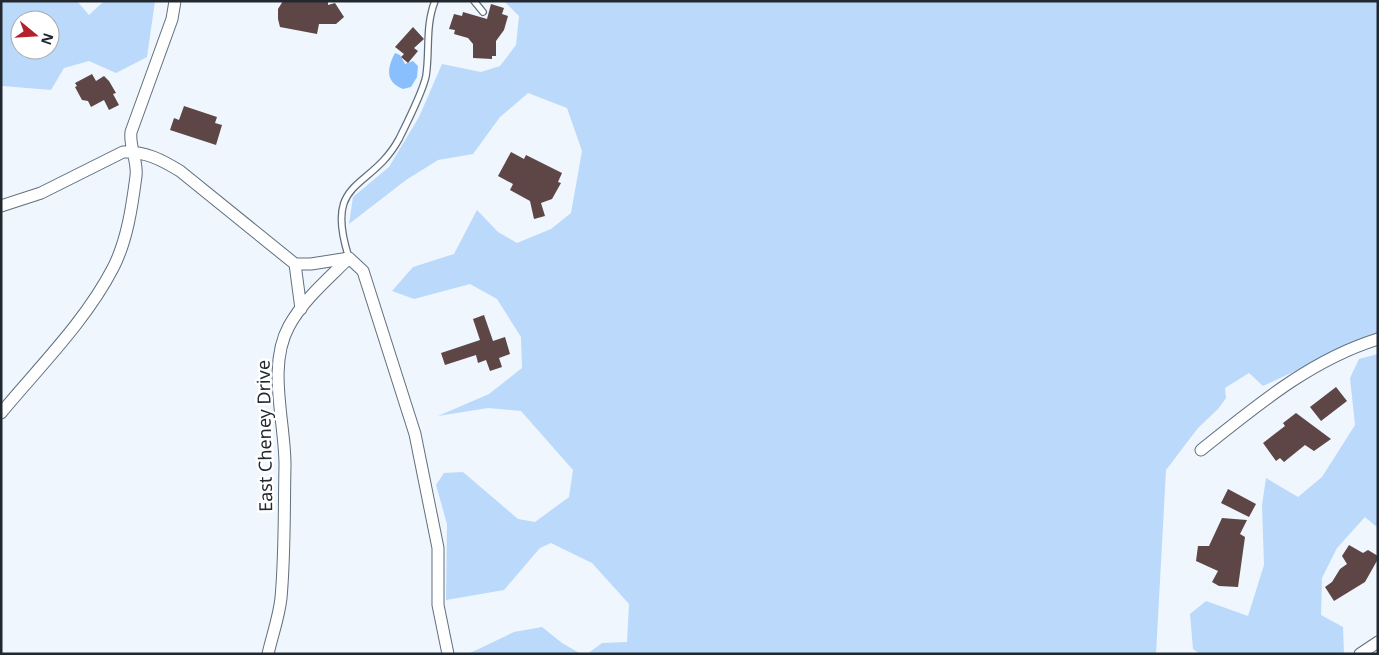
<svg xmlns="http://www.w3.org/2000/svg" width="1379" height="655" viewBox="0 0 1379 655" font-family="'Noto Sans',sans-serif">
  <rect width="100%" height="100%" fill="#eff6fd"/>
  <path fill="#bbd9fb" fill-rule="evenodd" d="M1,1H77L89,15L104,1H155L147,57L116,73L89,61L64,68L51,90L3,86L1,88ZM20,20H50V50H20Z
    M504,1H1378V337L1332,354L1263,386L1249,373L1225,388L1226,398L1218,409L1198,428L1166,470L1156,654H587L602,643L627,642L629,604L592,563L551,543L540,548L504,590L446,600L447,524L436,485L444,473L463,472L518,519L535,522L569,497L573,470L521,411L488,408L438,416L489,394L522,368L521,337L497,299L470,284L414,299L392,291L413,267L454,254L477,210L498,232L517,243L551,229L571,213L582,151L567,108L528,93L500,117L473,154L438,160L406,180L349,224L353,197L389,167L419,117L442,64L481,72L500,66L516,45L519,16Z
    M1378,354V528L1365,517L1337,548L1322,578L1321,615L1343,627L1344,654H1200L1193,649L1190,614L1206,601L1248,616L1264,565L1262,505L1266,478L1298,497L1322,477L1355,425L1350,378L1359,359Z
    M542,627L562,643L581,654H468L514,632Z"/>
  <path fill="#88bffc" d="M395,53L400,55L405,64L413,61L418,66L417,77L411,87L403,89C385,82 387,68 395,53Z"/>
  <path fill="#5d4645" d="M283,1H328V5L335,3L344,17L336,24H319L317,34L280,27L278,19V9Z
    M491,4L504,8L502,14L508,16L504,30L496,41V56H492V59L473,58V44L468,38L454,34L455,30L449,29L454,14L462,16L463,12L487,19Z
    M413,27L424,39L414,48L418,51L408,63L401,57L404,54L395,47Z
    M92,74L96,81L104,76L109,81L116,93L113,94L119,105L109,110L104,100L91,107L88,101L82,100L75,87L77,86L75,83Z
    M184,106L217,117L215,123L222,125L216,145L170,130L174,118L179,120Z
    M511,152L524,159L526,155L562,173L558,182L561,183L552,199L541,203L545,216L534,219L530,201L510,190L513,184L498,176Z
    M484,315L493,341L505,337L510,354L499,358L502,367L490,371L486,360L478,363L476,355L445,365L441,353L480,340L473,319Z
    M1336,387L1347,401L1321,421L1310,407Z
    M1296,413L1331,439L1314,451L1305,445L1284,462L1280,458L1276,461L1263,443L1285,426L1283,423Z
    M1228,489L1256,504L1249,517L1221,503Z
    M1222,518L1247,520L1240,534L1245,537L1238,587L1219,586L1212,582L1218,571L1196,561L1198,546H1209Z
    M1349,545L1363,553L1368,550L1378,556V559L1365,582L1334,601L1325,587L1332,582L1340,569L1347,564L1342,556Z"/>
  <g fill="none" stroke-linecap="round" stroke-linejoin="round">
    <defs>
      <path id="lane" d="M474,1L483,12
        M349,258C323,177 370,192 399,139C406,125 423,91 426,76C430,51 425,26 435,1"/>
      <path id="street" d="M1,206L41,193L123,152C145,151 162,160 180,171L295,264H311L349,258
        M349,258L363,271L415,434L438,548V605L448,654
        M295,264L301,309
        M1,413C39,367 85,322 113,268C127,241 132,207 136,176C138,161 129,147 131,132L172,19L175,1
        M1201,450C1255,407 1310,360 1378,339
        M268,654C272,636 279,617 281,598C285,554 284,509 285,465C285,421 267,366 289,326C304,299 328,279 349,258
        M1360,654L1378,642"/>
    </defs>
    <use href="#lane" stroke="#606f7f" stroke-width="8"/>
    <use href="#street" stroke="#606f7f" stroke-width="13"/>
    <use href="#lane" stroke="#fff" stroke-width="5.5"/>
    <use href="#street" stroke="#fff" stroke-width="11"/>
  </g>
  <g text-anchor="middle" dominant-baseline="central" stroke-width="5" stroke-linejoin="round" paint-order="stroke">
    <g font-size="18" fill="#22282f" stroke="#fff">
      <text transform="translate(264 436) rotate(-91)">East Cheney Drive</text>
    </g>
  </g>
  <rect width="1379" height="655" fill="none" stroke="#22282f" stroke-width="5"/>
  <g transform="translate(35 35) rotate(108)"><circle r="24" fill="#ffffff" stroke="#a7a9ac"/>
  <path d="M0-4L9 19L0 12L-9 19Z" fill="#b3212c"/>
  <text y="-8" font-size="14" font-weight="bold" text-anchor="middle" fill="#22282f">N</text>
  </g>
</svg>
